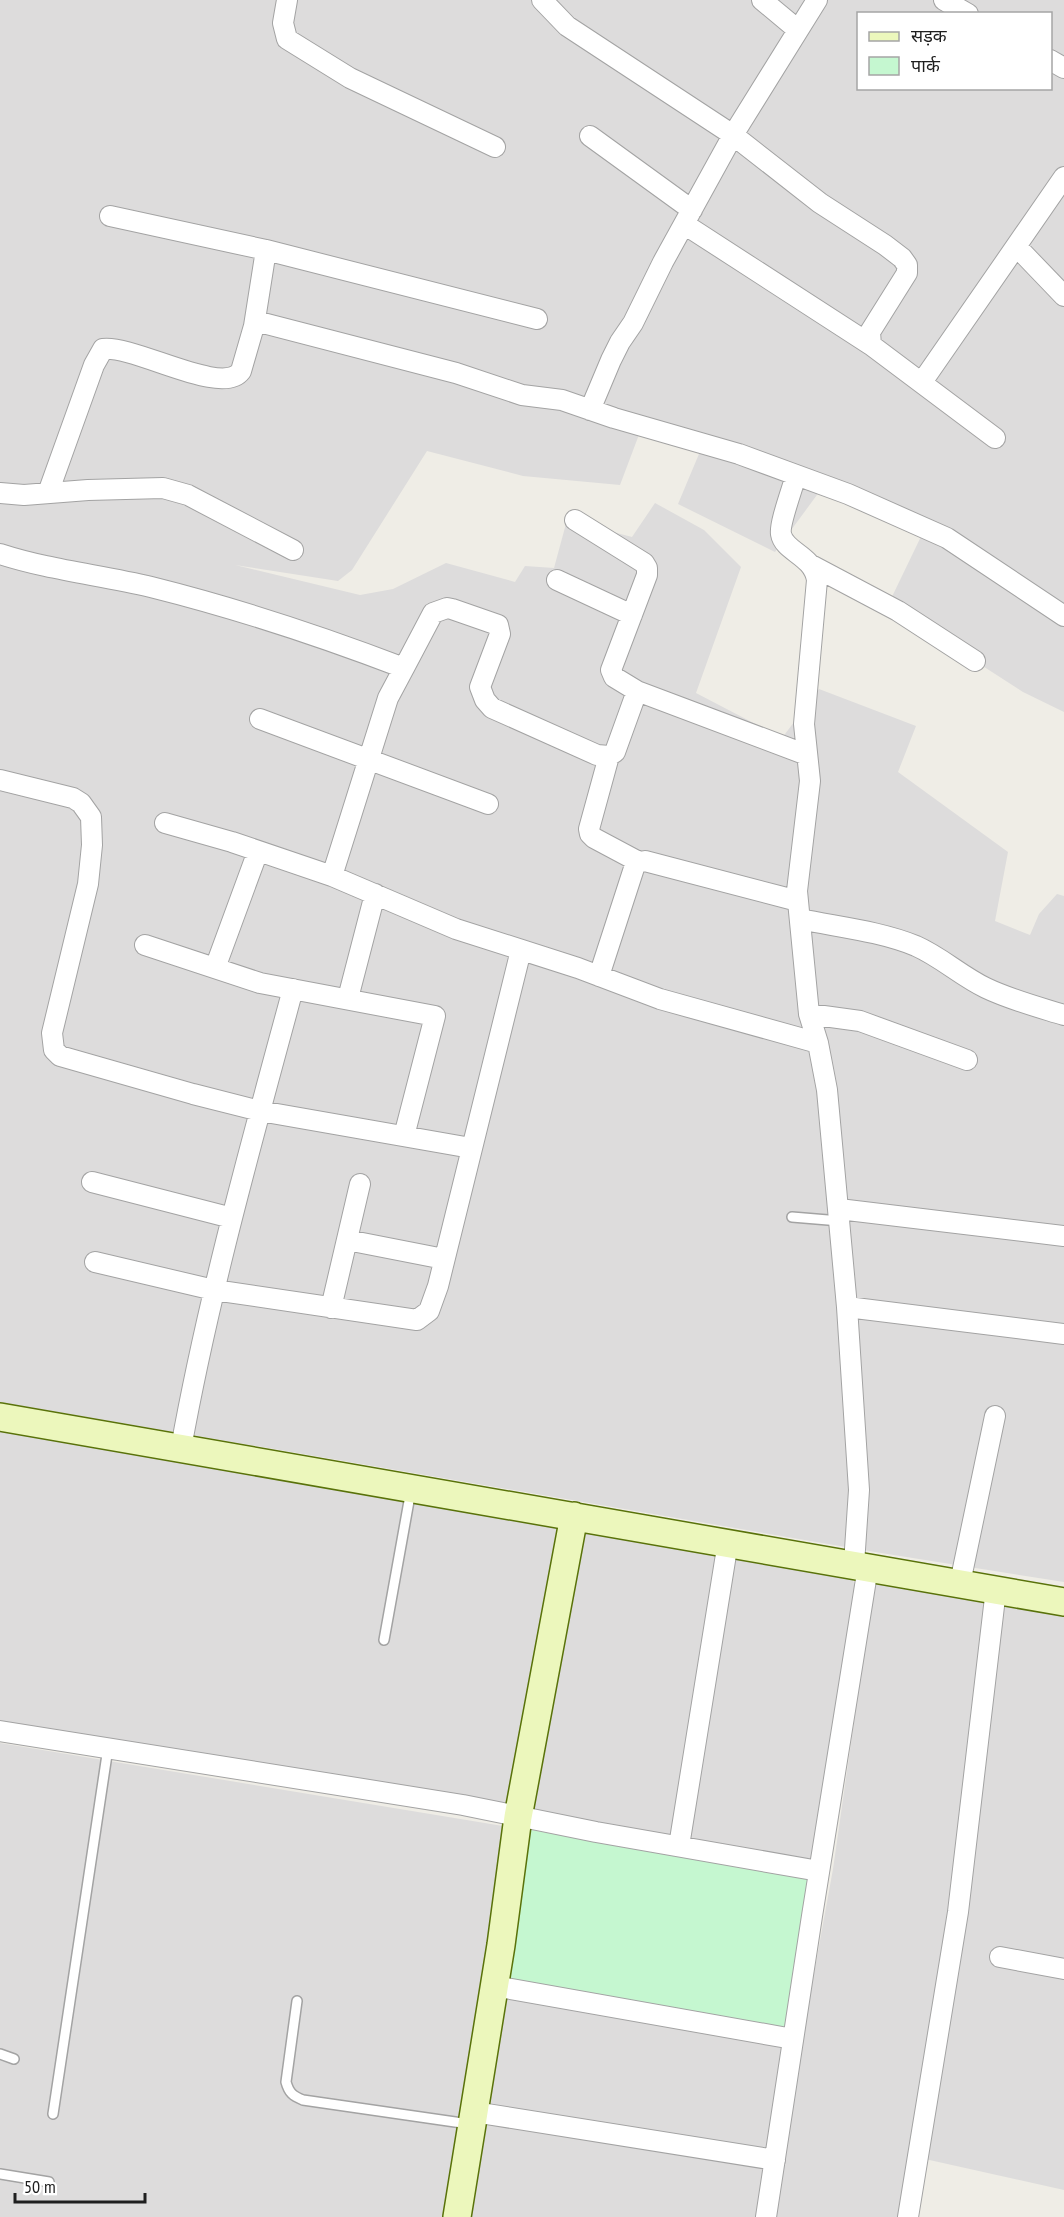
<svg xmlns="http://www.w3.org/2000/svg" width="1064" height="2217" viewBox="0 0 1064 2217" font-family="'PT Sans Narrow','Noto Sans Devanagari',sans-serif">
  <rect width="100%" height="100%" fill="#efede6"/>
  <path fill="#dddcdc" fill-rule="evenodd" d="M0,0H1064V712L1023,692L888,605L928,522L825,484L775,552L678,504L704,442L643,424L620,485L523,476L427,451L352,570L338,581L235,565L360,595L393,589L446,563L515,582L525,566L554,568L567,520L632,537L655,503L704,530L741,567L696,693L782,738L819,689L916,726L898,772L1008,852L995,921L1030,935L1039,914L1057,894L1064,896V1582L875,1552L0,1402ZM858,14H1050V88H858Z
    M0,1427L851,1575L856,1588L812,1860L0,1727Z
    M875,1575L1064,1612V2190L916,2157L906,2217H0V1743L509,1827L801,2045L833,1869Z"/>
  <path fill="#c5f7d0" d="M531,1830L810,1879L787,2030L506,1983L523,1833Z"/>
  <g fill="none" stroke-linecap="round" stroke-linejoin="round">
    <defs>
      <path id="lane" d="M792,1217L840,1221
        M384,1640L411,1490
        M297,2001L286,2082C289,2093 293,2096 303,2100L469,2124
        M0,2054L14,2059
        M53,2114L108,1748
        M0,2174L49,2182"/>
      <path id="street" d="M287,0L283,23L287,39L350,78L495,147
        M542,0L567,26L733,135L820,203L885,245L902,258L907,265V273L870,332L871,345L995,438
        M762,0L798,30
        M944,0L968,14
        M1050,60L1064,68
        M590,136L692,210
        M110,216L266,250L537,319
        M684,224L871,345
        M1017,247L1064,296
        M255,321L456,373L522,395L562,400L614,418L739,454L848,494L947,538L1064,616
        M922,382L1064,177
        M590,410L611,360L620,342L633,323L663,262L733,135L817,0
        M796,475C793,487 779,524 781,534C784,552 813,555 817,580L804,724L810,781L797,891L809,1014L818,1043L827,1090L847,1307L859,1490L854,1564
        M0,493L24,495L88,490L163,488L188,495L293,550
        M48,493L94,365L103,349C135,345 222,397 241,371L254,326L266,250
        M575,520L644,563L647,568V575L611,670L614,677L637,691L807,755
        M0,554C49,570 101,575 151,587C235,608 323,637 404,668L388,698L332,876
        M813,566L898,611L975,661
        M557,580L632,615
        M404,668L433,613L447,608L452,609L498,625L500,634L480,687L485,700L492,708L597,755L609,756L615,752L637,691
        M260,719L488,804
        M609,756L589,829L590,834L594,838L639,862
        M0,780L73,798L81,803L91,817L92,845L88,884L52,1033L54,1050L60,1056L193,1094L260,1111L471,1148
        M165,823L232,842L332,876L456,929L578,968L660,999L818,1043
        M800,919C838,927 879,931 916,946C941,957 961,976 986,988C1011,1000 1038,1007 1064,1015
        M145,945L260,983L435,1016L404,1136
        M215,968L258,851
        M599,976L635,865L639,862L645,861L798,901
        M348,998L375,894
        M809,1014L860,1021L967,1060
        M92,1182L232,1218
        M839,1209L1064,1236
        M347,1240L444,1259
        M95,1262L214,1290L417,1320L429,1311L438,1286L521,950
        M847,1307L1064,1334
        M331,1308L360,1184
        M181,1448C209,1293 252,1141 293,989
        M960,1583L995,1416
        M0,1731L463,1805L596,1832L819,1871
        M679,1846L728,1542
        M1000,1957L1064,1969
        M494,1986L793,2039
        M474,2112L775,2160
        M766,2217L812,1916L868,1567
        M908,2217L958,1912L996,1589"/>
      <path id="secondary" d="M0,1417L1064,1602
        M457,2217L501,1945L518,1817L574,1516"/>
    </defs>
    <use href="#lane" stroke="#a3a3a3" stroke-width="12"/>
    <use href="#street" stroke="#a3a3a3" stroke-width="22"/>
    <use href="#secondary" stroke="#59720a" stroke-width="30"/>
    <use href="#lane" stroke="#fff" stroke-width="9"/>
    <use href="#street" stroke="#fff" stroke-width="20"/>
    <use href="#secondary" stroke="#ecf7bc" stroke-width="27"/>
  </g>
  <rect x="857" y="12" width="195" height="78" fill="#ffffff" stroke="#a5a5a5" stroke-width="1.5"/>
  <rect x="869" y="32" width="30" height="9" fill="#ecf7bc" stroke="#a5a5a5" stroke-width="1.5"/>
  <text x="911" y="42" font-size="18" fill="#1f1f1f">सड़क</text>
  <rect x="869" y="57" width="30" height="18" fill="#c5f7d0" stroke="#a5a5a5" stroke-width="1.5"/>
  <text x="911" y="72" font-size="18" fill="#1f1f1f">पार्क</text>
  <path d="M15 2193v9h130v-9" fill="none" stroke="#1f1f1f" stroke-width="3"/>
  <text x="24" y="2193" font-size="18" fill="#1f1f1f" stroke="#ffffff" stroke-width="4.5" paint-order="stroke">50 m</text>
</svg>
